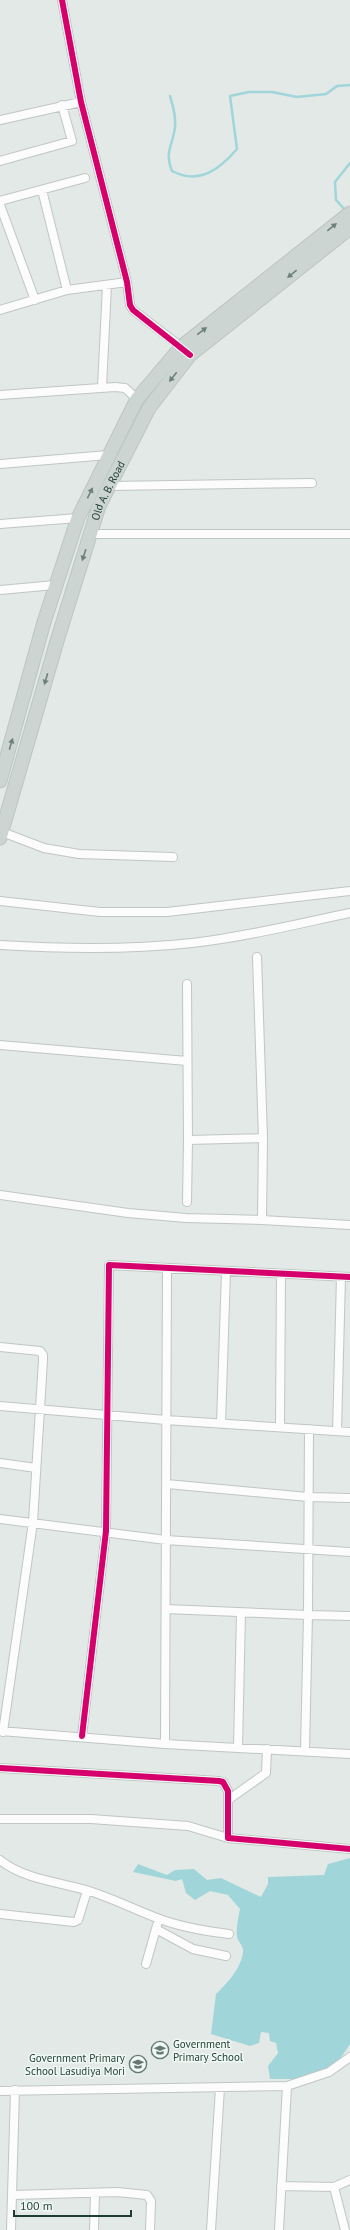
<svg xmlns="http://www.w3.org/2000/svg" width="350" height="2230" viewBox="0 0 350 2230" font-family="'PT Sans',sans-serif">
  <rect width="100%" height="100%" fill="#e3e9e6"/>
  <path fill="#a0d5da" d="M350,1858V2044L336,2065L296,2079H270L268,2066L278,2053L276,2043L270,2041L269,2033L261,2032L259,2043L250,2046L211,2034L216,1994C227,1984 244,1965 243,1949C242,1945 238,1941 237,1937C236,1928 238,1919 240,1909L228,1895L210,1891L195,1900L186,1893L182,1879L176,1881L133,1872L138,1864L167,1875L175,1870L194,1869L207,1880L221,1878L261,1897L268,1884V1877L324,1875L328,1864Z"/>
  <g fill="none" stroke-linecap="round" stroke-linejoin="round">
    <path stroke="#a0d5da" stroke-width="2.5" d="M170,96C173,106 176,116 175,127C173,145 164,152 172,171C199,185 219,170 237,149L230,96L249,92H272L297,97L326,94L337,86L350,85
      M346,211L336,200L335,182L350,163"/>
    <defs>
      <path id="street" d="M62,0L81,102L127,282L130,305L133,310L184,349
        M0,120L81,102
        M0,161L72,141L62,105
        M42,190L67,290
        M0,201L85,178
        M0,205L35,300
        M0,310L67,290L127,282
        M102,387L107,286
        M0,395L115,387L125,388L137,399
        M0,464L108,455
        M110,486L312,483
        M0,524L78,518
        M90,534H350
        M0,590L55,585
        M2,832L44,848L79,854L173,857
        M0,901L100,912H167L350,891
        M0,945C64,949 128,950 192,943C245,937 297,924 350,913
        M257,957L263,1138
        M187,984L188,1140
        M0,1045L187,1061
        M0,1195L128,1213L186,1218L262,1220L263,1138L188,1140L187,1202
        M262,1220L350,1225
        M0,1347L40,1351L43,1355V1360L33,1522L3,1732
        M0,1406L166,1420L350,1432
        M221,1424L226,1271
        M280,1427L281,1274
        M337,1431L341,1277
        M0,1463L36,1468
        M167,1484L308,1497L350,1498
        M0,1519L166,1540L350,1552
        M166,1609L308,1615L309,1429
        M0,1731L165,1744L350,1754
        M82,1736L106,1531L109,1265L350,1277
        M165,1744L167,1269
        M238,1747L241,1613
        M305,1750L308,1615L350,1616
        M0,1768L219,1781L223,1782L228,1791V1838L350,1849
        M228,1800L266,1773L267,1749
        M0,1819H91L188,1826L228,1838
        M0,1860C23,1879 58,1882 86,1890C110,1897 133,1909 157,1918C180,1927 204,1931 229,1934
        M0,1914L74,1922L78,1920L87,1891
        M156,1929L193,1949L226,1956
        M146,1964L157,1925
        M0,2091L287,2086L329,2072L350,2057
        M281,2186L334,2187L350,2180
        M334,2187L345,2230
        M13,2195L117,2192L147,2195L151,2201L150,2230
        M11,2230L15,2090
        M94,2230L95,2193
        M211,2230L220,2088
        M279,2230L287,2086"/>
      <g id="primary">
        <path d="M0,781L44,622L78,518L137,399L181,347L350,213"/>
        <path id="s1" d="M0,838L57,641L99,506L149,408L190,355L350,228"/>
      </g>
    </defs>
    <use href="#street" stroke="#c0c6c3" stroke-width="10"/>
    <use href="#primary" stroke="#bbc5c2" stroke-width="15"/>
    <use href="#street" stroke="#fbfcfb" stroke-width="8"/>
    <use href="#primary" stroke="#cdd5d2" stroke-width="13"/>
    <defs>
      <path id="cycleway" d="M62,0L81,102L127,282L130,305L133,310L190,355
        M82,1736L106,1531L109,1265L350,1277
        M0,1768L219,1781L223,1782L228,1791V1838L350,1849"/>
    </defs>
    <use href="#cycleway" stroke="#f0f8f4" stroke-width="8"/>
    <use href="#cycleway" stroke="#d6006c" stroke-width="6"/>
  </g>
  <defs><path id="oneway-solid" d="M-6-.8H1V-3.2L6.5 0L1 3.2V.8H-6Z"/></defs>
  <g fill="#6d817b">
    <use href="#oneway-solid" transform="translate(332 227) rotate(-39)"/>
    <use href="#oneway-solid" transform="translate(292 274) rotate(141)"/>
    <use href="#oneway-solid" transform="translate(202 331) rotate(-37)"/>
    <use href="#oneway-solid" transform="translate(173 377) rotate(128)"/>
    <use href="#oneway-solid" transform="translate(90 493) rotate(-64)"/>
    <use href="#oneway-solid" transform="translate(84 555) rotate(108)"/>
    <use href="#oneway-solid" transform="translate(46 679) rotate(106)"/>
    <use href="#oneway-solid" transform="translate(11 744) rotate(-74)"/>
  </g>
  <defs>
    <symbol id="school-ring" viewBox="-11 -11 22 22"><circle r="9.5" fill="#f0f8f4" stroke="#647972" stroke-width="1.5"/><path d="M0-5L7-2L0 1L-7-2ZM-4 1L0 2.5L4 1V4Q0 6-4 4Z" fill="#647972"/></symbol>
  </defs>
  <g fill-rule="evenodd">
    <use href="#school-ring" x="150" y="2040" width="20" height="20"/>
    <use href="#school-ring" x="128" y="2054" width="20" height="20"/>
  </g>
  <g text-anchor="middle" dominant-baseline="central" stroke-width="3" stroke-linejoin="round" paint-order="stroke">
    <g font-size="11" fill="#1f3d34" stroke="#f0f8f4">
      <text stroke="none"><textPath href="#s1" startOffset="364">Old A. B. Road</textPath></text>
    </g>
    <g font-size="11" fill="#1f3d34" stroke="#f0f8f4" text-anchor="start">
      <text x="173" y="2044">Government<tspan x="173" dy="13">Primary School</tspan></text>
      <text x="125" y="2058" text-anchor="end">Government Primary<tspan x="125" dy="13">School Lasudiya Mori</tspan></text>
    </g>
  </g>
  <path d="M14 2210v6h117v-6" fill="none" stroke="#1f3d34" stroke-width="2"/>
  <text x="20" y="2210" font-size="12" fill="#1f3d34" stroke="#f0f8f4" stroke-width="3" paint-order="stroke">100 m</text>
</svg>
